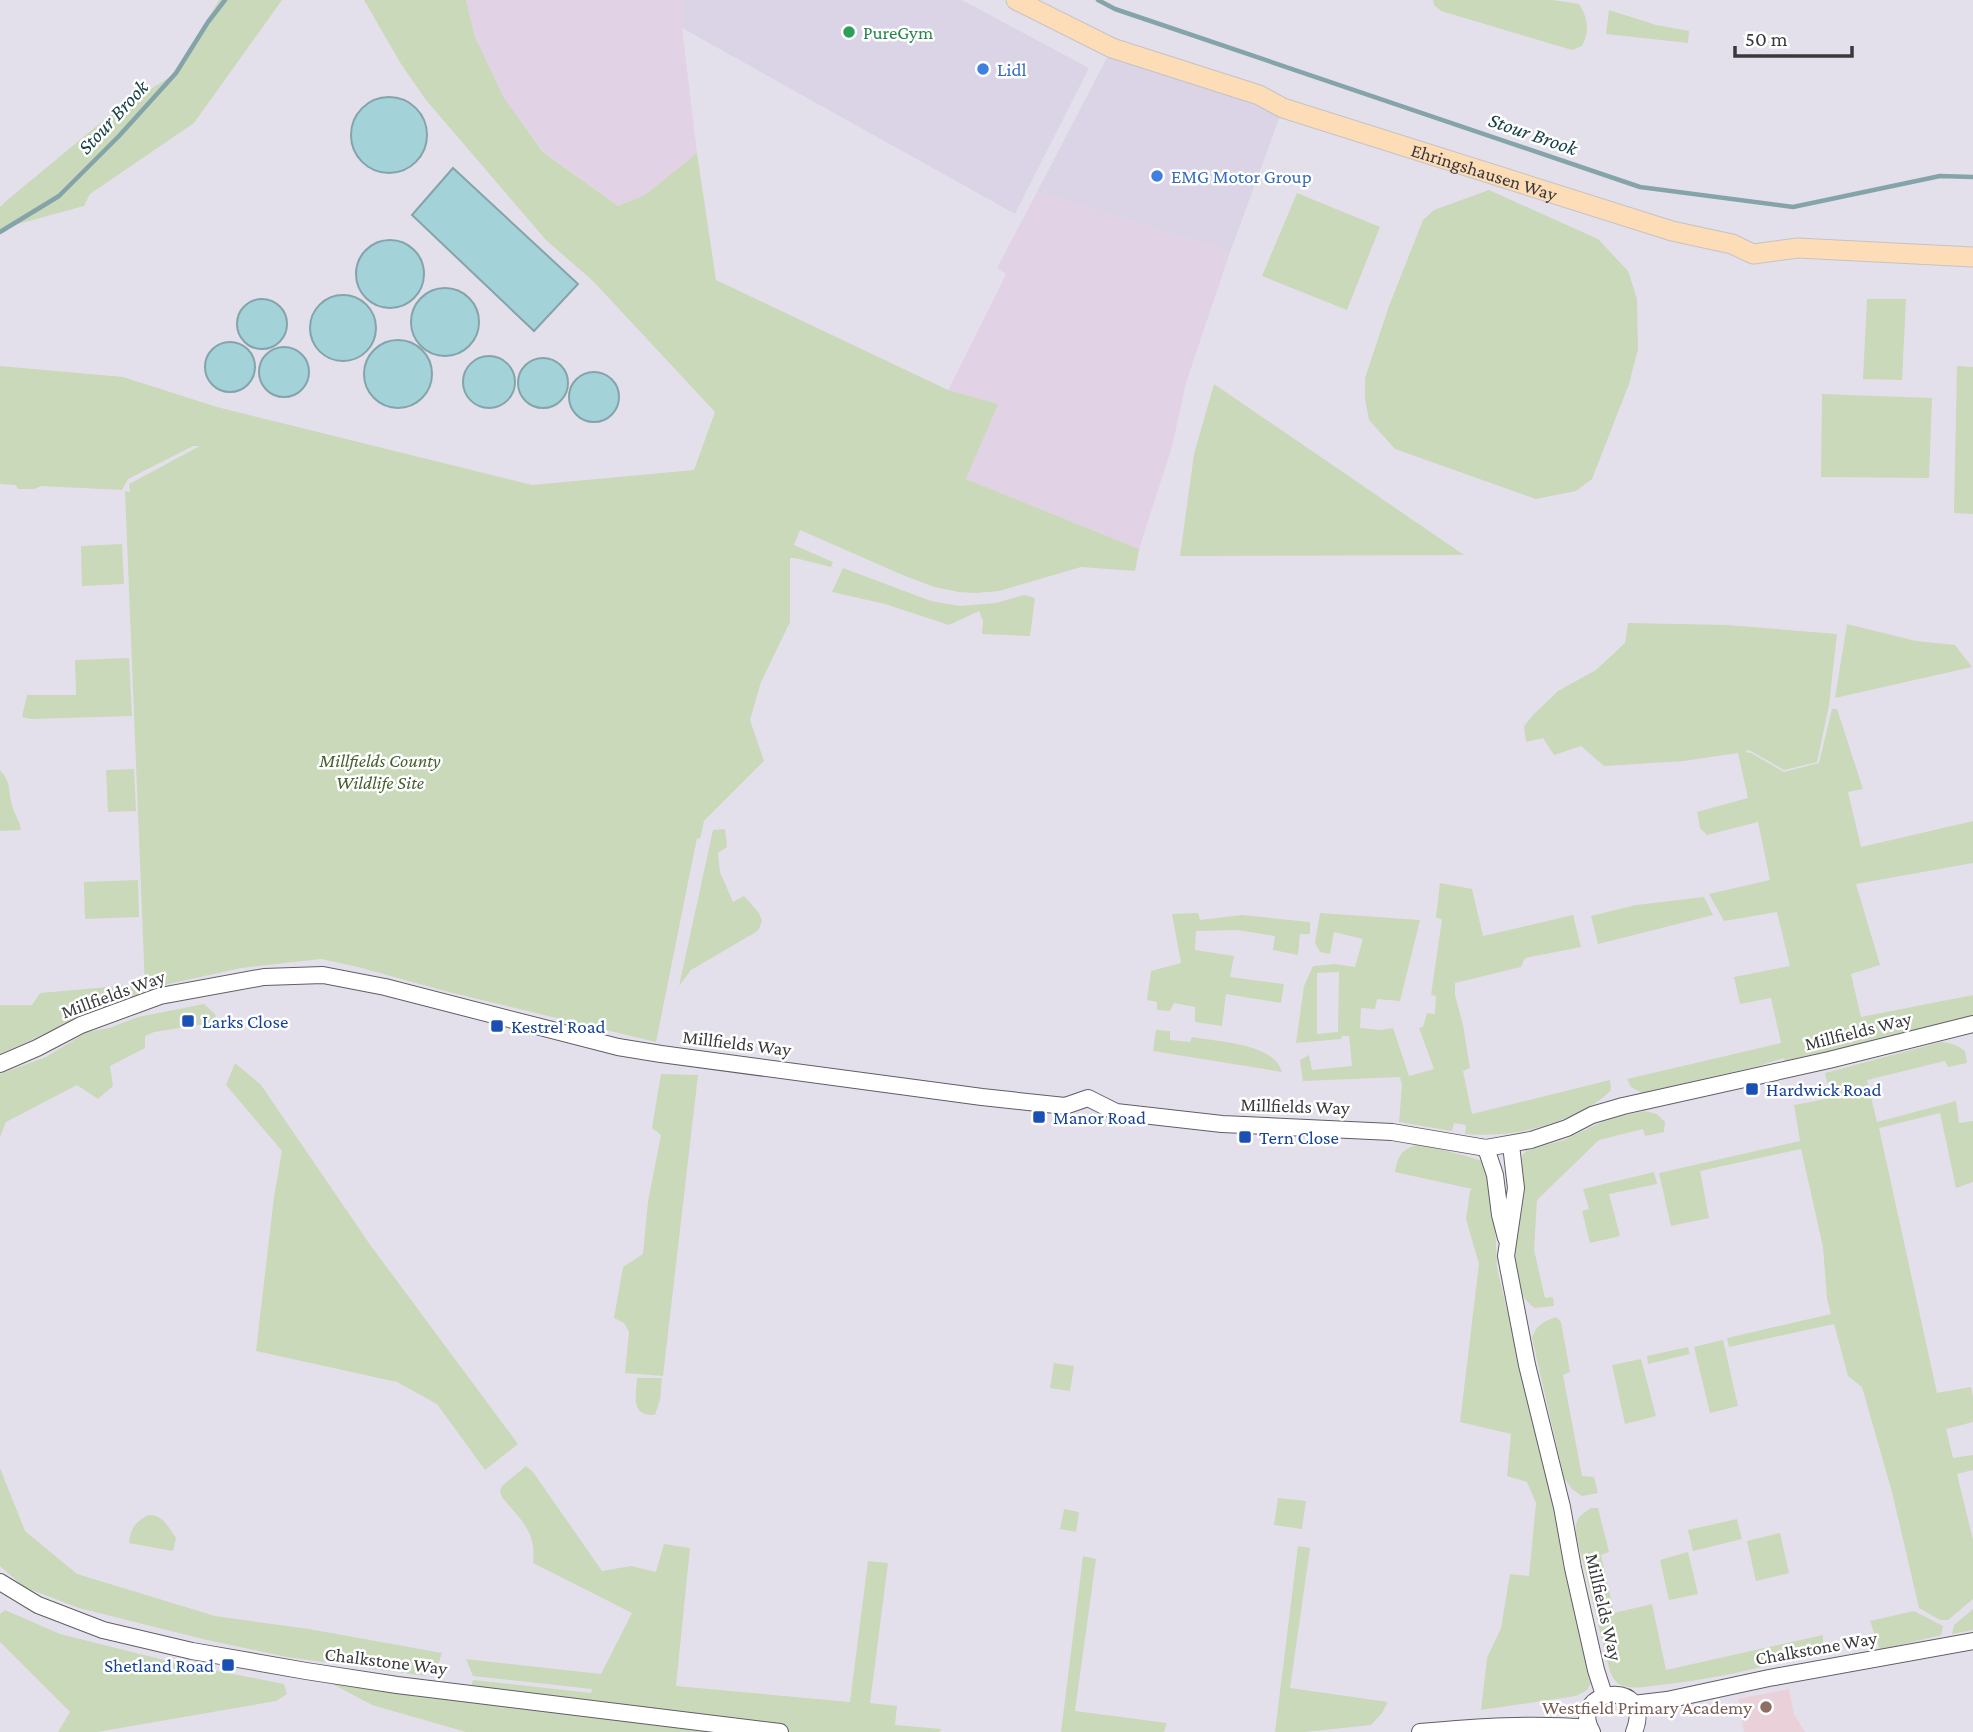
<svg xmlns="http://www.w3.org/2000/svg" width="1973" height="1732" viewBox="0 0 1973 1732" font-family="'Crimson Pro',serif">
  <rect width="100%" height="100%" fill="#e4e0eb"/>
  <path fill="#dad4e6" d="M683,0H962L1089,68L1015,214L682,28Z
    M1112,48L1283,108L1230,252L1037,192Z"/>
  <path fill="#e2d2e5" d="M466,0H683L682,28L697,153L645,195L618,206L544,152L504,98L475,37Z
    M1037,192L1230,252L1186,383L1172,447L1139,549L966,479L997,404L948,390L1006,274L997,268Z"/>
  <path fill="#ead1d9" d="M1789,1689L1794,1714L1805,1732H1744L1738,1699Z"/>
  <path fill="#c9d9ba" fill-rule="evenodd" d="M219,0H282L194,123L90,194L84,206L0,229V207L5,202L110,115L176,73Z
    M364,0H466L475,37L504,98L543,152L618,206L645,195L697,153L716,280L948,390L998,404L966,479L1139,549L1135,571L1081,567L999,591L976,593L959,592L934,587L905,576L800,530L794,545L833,562L831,567L795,558H790V622L761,682L750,720L764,761L704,821L700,839L697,838L656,1042L445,991L358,967L321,959L241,968L164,985L161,984L145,987L125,491L130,492L129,484L200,446H193L128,479L122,490L41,486L34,489H18L16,485L0,484V366L123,377L217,407L532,485L694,470L715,412L593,281L546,240L426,100L401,64Z
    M1433,0H1553L1579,4C1588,18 1590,31 1582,46L1572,50L1441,11L1434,5Z
    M1609,10L1656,25L1689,31L1688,43L1606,34Z
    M1489,190L1598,239L1628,271L1637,299L1638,349L1629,384L1592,479L1576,491L1536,499L1395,449L1369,420L1365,399V378L1389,306L1423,220L1434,210Z
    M1297,193L1380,227L1347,310L1262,276Z
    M1867,299H1906L1902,380L1863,379Z
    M1957,366L1973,367V514L1954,513Z
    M1214,384L1464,555L1180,556L1194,454Z
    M1822,394L1932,398L1929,478L1821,477Z
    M122,544L124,584L82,586L81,546Z
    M843,568L931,601L960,606L996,603L1024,595L1035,598L1030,636L982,634L983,621L979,611L949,625L885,604L832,592Z
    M1628,623L1727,625L1837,634L1829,705L1817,762L1784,770L1749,750L1745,752L1751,753L1784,772L1819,763L1832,709H1837L1863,789L1848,792L1861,847L1973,821V863L1856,884L1880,965L1851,974L1861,1017L1973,995V1018L1785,1061L1784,1058L1759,1066L1642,1093L1631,1087L1627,1079L1781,1043L1771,998L1740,1004L1734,977L1790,966L1777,912L1724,921L1709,894L1770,880L1758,822L1707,835L1700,828L1697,812L1748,798L1738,753L1684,761L1604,766L1581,746L1554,755L1543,738L1526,742L1524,726L1533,715L1558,691L1596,670L1625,643Z
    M1847,624L1916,641L1955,645L1972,667L1835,698Z
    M129,658L132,716L31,719L22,717L27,695H76L75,660Z
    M134,769L136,811L108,812L106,770Z
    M0,770C13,785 7,791 13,808C15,816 20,821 21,830L0,831Z
    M725,829L727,847L718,853L720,872L733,902L744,896L759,913L762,921L759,929L756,932L691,970L679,986L713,830Z
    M138,880L139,917L85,919L84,882Z
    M1440,883L1472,889L1483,936L1573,915L1581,947L1525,958L1521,967L1455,983V995L1463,1025L1470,1068L1463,1071L1472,1114L1610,1080L1611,1090C1602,1100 1591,1106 1579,1112C1542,1130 1506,1137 1465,1134L1466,1125L1454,1123L1452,1131L1399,1122L1402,1085L1400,1077L1303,1081L1300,1060L1309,1055L1312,1070L1352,1066L1349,1036H1342L1341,1039L1296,1043L1304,986L1313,966L1335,964L1355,967L1363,939L1334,932L1330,954L1320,952L1315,943L1320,913L1420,920L1400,1001L1377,999L1375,1009L1361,1008L1360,1028L1381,1030L1393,1028L1409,1076L1434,1069L1419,1028L1423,1027L1427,1013L1435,1014L1436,996L1431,995L1442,919L1436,918ZM1339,972L1338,1032L1317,1034V973Z
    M1704,897L1713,915L1598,944L1591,916L1636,905Z
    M1198,913L1200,920L1242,915L1310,922V934H1300L1298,955L1273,950L1275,936L1237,930L1196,931L1195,950L1234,956L1230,977L1284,984L1281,1003L1226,994L1222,1026L1195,1022V1007L1174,1003L1170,1011L1157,1010V1002L1147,1000L1151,971L1181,963L1172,914Z
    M143,984L142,993L92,1011L0,1055V1005H32L40,993Z
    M204,1004L215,1014L217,1022L154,1032L145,1036V1048L110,1066L113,1086L98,1099L77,1085L6,1122L0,1137V1074L46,1057L87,1032L109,1028L138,1017Z
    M1156,1030L1170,1031V1040L1190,1042L1192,1037C1218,1042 1274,1043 1282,1072L1153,1051Z
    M1941,1042C1951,1043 1957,1045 1965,1051L1967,1063L1948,1067L1945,1061L1867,1080L1877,1122L1956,1101L1959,1123L1973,1121V1182L1956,1188L1940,1113L1879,1128L1937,1393L1971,1387L1973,1397V1422L1946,1429L1953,1458L1973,1455V1470L1957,1474L1973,1540V1599L1948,1620H1940L1919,1608L1892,1492L1862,1387L1848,1376L1834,1324L1729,1347L1727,1338L1831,1314L1827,1299L1823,1247L1801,1149L1700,1171L1709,1218L1671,1226L1659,1173L1800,1141L1794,1105L1831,1098L1825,1073Z
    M235,1063L261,1085L371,1246L518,1444L485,1470L437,1404L397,1382L256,1351L274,1197L282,1151L226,1085Z
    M661,1074L698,1075L663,1376L625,1373L629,1332L624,1323L614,1318L623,1267L643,1254L648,1201L661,1135L652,1128Z
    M1645,1111L1657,1114L1665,1122L1664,1132L1645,1136L1643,1129L1599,1140L1537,1200L1534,1250L1545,1298L1553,1297L1554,1306L1535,1308C1505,1288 1515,1239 1520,1209C1521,1203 1523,1198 1524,1192C1524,1180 1518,1166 1523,1154L1528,1150L1564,1140L1608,1119Z
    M1421,1144C1441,1150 1462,1154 1482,1161C1494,1194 1496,1232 1497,1268L1563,1545L1591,1683L1587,1690L1576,1696L1481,1710L1487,1658L1501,1628L1510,1574L1529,1576L1536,1503L1527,1482L1507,1476L1511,1434L1460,1422L1479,1264L1466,1219L1470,1191L1472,1189L1395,1172C1398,1154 1403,1148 1421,1144Z
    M1654,1172L1657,1184L1609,1194L1620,1236L1590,1243L1582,1211L1589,1209L1583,1189Z
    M1556,1317L1561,1322L1570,1372L1563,1375L1582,1476L1594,1477L1598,1493L1582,1496L1572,1489L1564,1478L1532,1338C1537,1324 1543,1322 1556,1317Z
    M1723,1340L1738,1406L1710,1413L1694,1347Z
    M1688,1347L1690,1354L1648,1364L1647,1356Z
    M1641,1359L1656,1416L1625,1424L1612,1365Z
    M1054,1363L1074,1366L1070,1391L1050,1388Z
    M637,1378H662L660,1400L655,1415C630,1416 636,1396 637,1378Z
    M526,1466L533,1472L602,1571L631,1566L656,1572L664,1544L690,1548L676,1686L850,1702L868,1561L888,1563L870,1703L897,1706L895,1725L941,1729L940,1732H466L372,1705L325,1680L468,1695L473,1680L591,1693L592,1689L473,1676L466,1659L601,1674L632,1613L533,1563C537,1531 520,1520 502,1497L500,1491L502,1486Z
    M0,1468L25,1531L77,1574L215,1616L309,1629L442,1653L437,1668L425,1676L287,1657L207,1640L79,1608L24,1587L0,1566Z
    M1278,1498L1306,1501L1302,1529L1274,1525Z
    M1591,1508H1598L1609,1552L1601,1555L1614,1613L1652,1604L1666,1670L1823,1635C1824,1647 1820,1652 1809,1657C1760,1667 1710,1680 1659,1685C1648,1686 1632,1690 1621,1685C1614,1682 1611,1674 1609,1668L1576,1535C1574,1521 1579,1515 1591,1508Z
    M1064,1509L1079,1512L1076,1532L1060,1529Z
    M148,1515C163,1514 168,1527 176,1538L173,1551L129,1543C131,1528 134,1523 148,1515Z
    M1737,1519L1742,1539L1693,1551L1688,1530Z
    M1780,1533L1789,1573L1756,1581L1747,1541Z
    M1298,1546L1310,1548L1290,1688L1388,1702L1382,1713L1371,1725L1305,1732H1275Z
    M1688,1552L1698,1594L1669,1600L1660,1560Z
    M1083,1556L1096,1559L1075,1711L1167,1723L1164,1732H1061Z
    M1973,1609V1630L1952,1634L1954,1625Z
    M5,1610L60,1634L172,1662L284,1684L287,1694L276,1701L97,1732H58L70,1712L0,1642V1614Z
    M1914,1611L1943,1626L1941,1635L1880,1650L1870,1621Z"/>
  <path fill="#a4d2d9" stroke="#84a4aa" stroke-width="2" d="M351 135a38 38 0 1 1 76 0a38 38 0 1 1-76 0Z
    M453,168L578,284L534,331L412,215Z
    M356 274a34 34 0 1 1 68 0a34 34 0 1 1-68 0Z
    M411 322a34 34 0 1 1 68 0a34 34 0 1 1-68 0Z
    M310 328a33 33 0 1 1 66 0a33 33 0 1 1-66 0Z
    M237 324a25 25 0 1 1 50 0a25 25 0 1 1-50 0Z
    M364 374a34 34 0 1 1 68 0a34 34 0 1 1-68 0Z
    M205 367a25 25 0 1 1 50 0a25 25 0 1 1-50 0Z
    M259 372a25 25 0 1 1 50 0a25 25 0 1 1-50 0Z
    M463 382a26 26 0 1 1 52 0a26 26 0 1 1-52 0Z
    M518 383a25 25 0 1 1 50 0a25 25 0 1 1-50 0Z
    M569 397a25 25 0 1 1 50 0a25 25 0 1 1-50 0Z"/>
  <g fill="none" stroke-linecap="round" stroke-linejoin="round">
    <path stroke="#84a4aa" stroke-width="4.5" d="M1098,0L1115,9L1640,187L1793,207L1940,176L1973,177
      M0,232L59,196L119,136L176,73L208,22L225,0"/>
    <defs>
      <path id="tertiary" d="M0,1064L37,1048L81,1025L160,996L264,977L323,975L385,987L618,1047L661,1054L982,1097L1065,1106L1088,1098L1116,1112L1222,1124L1392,1132L1486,1148L1531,1140L1567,1128L1592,1115L1623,1106L1829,1060L1973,1024
        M1511,1145L1516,1188L1506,1256L1527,1365L1562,1507L1573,1568L1596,1670L1604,1695
        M1486,1148L1495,1175L1500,1215L1506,1238
        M0,1582L38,1605L103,1630L192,1651L306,1671L397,1685L780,1732
        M1633,1704L1667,1700L1769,1678L1973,1641
        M1420,1732C1477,1727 1533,1723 1589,1728
        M1592,1732C1566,1688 1656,1677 1634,1732"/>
      <g id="primary">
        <path id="s1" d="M1016,0L1112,48L1259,95L1283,108L1672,231L1732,244L1753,254L1798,248L1973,257"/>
      </g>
    </defs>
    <use href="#tertiary" stroke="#605d66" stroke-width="18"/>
    <use href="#primary" stroke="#c4c3c4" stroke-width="21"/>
    <use href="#tertiary" stroke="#fff" stroke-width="16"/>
    <use href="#primary" stroke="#fddcb8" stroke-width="19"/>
  </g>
  <circle fill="#2e9e5b" stroke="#fff" stroke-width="2.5" cx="849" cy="32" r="7"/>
  <g fill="#3f7fe0" stroke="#fff" stroke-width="2.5">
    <circle cx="983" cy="69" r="7"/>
    <circle cx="1157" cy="176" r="7"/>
  </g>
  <g fill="#1a4fb4" stroke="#fff" stroke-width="2.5">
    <rect x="181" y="1014" width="14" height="14" rx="3.5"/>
    <rect x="490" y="1019" width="14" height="14" rx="3.5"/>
    <rect x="1745" y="1082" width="14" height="14" rx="3.5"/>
    <rect x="1032" y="1110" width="14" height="14" rx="3.5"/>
    <rect x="1238" y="1130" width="14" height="14" rx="3.5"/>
    <rect x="221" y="1658" width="14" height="14" rx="3.5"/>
  </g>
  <circle fill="#8d6e63" stroke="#fff" stroke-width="2.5" cx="1766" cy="1707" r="7"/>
  <g text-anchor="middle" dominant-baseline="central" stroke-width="5" stroke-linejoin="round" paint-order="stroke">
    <g font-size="19" fill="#27864d" stroke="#fff" text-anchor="start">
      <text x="863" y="32">PureGym</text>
    </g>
    <g font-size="19" fill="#366cbe" stroke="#fff" text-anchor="start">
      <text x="997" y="69">Lidl</text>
      <text x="1171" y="176">EMG Motor Group</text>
    </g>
    <g font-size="19" fill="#39383c" stroke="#fff">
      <text stroke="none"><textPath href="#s1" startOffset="500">Ehringshausen Way</textPath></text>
      <text transform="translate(113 994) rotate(-20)">Millfields Way</text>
      <text transform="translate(1858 1031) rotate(-14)">Millfields Way</text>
      <text transform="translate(737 1043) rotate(7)">Millfields Way</text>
      <text transform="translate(1295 1106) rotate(2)">Millfields Way</text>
      <text transform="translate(1604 1607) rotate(77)">Millfields Way</text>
      <text transform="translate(1816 1648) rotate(-10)">Chalkstone Way</text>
      <text transform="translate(386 1661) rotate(7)">Chalkstone Way</text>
    </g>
    <g font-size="19" font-style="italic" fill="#475f2e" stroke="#fff">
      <text x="380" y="760">Millfields County<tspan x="380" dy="22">Wildlife Site</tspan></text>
    </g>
    <g font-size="19" fill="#164399" stroke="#fff" text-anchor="start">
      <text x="202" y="1021">Larks Close</text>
      <text x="511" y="1026">Kestrel Road</text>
      <text x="1766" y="1089">Hardwick Road</text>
      <text x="1053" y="1117">Manor Road</text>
      <text x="1259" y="1137">Tern Close</text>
      <text x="214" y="1665" text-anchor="end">Shetland Road</text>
    </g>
    <g font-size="19" fill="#785e54" stroke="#fff" text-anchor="end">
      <text x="1752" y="1707">Westfield Primary Academy</text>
    </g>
    <g font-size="21" font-style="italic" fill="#164147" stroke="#fff">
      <text transform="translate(113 117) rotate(-47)">Stour Brook</text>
      <text transform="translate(1533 134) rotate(19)">Stour Brook</text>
    </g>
  </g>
  <path d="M1735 46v10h117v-10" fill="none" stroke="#39383c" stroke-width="3.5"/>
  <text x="1745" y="46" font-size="21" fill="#39383c" stroke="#ffffff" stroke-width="5" paint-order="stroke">50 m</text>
</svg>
